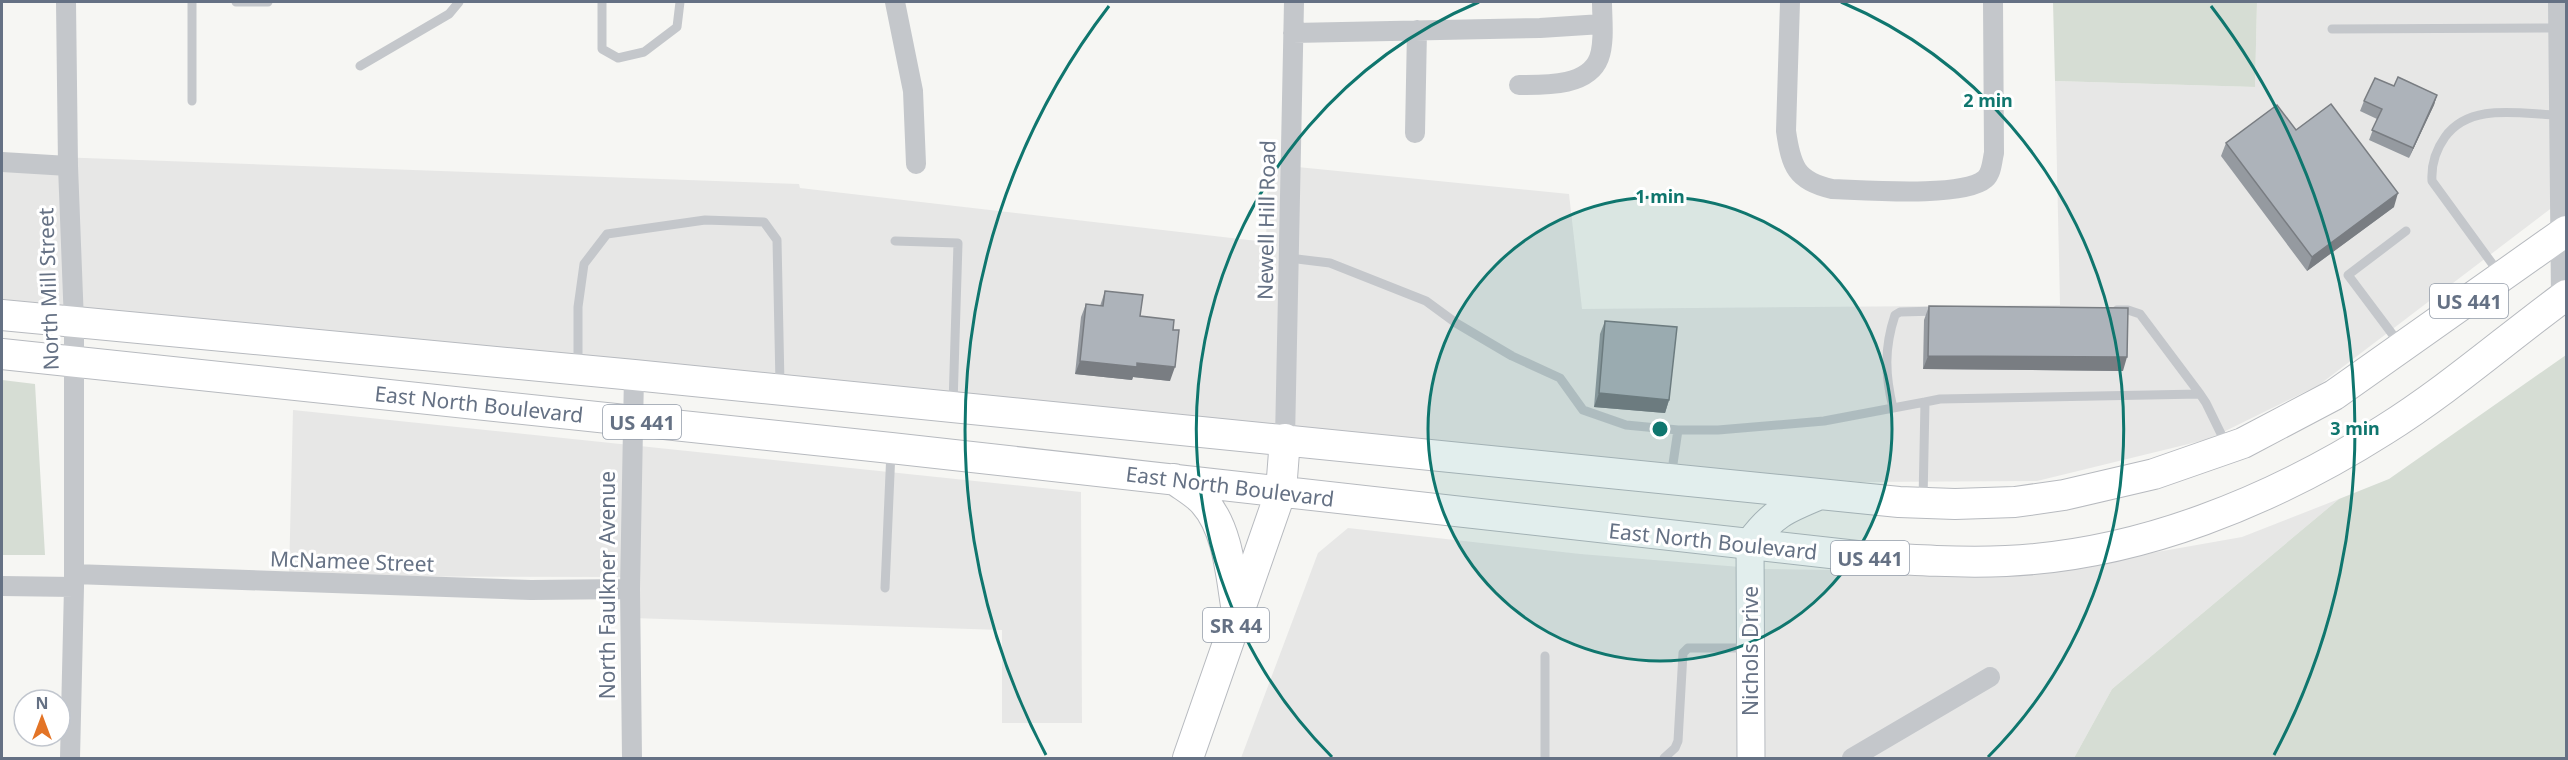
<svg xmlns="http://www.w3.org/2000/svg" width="2568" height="760" viewBox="0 0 2568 760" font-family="'Noto Sans',sans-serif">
  <rect width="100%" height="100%" fill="#f6f6f3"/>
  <path fill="#e7e7e6" d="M2257,2H2566V197L2319,385L2209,439L2037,481L1861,482L1610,461L301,333L2,299V155L799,184L800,188L1266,242L1268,164L1569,194L1582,309L2060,305L2055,81L2255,87Z
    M293,410L1081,492L1082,723H1002V630L632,618V577L289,576Z
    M2339,499L2112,689L2074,758H1761L1759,569L1905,571L2123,558L2242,537Z
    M1348,528L1580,554L1740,567L1741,758H1241L1318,553Z"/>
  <path fill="#d6ddd4" d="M2053,2H2257L2255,87L2055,81Z
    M2566,355V758H2074L2112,689L2339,499L2389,479Z
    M2,380L35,384L45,555H2Z"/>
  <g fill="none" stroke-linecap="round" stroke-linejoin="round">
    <defs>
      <path id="secondary" d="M1750,544L1751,758"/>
      <path id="primary" d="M2,315L634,375L1899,502L1955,504L2015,502L2064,495L2154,474L2243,443L2334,395L2566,231
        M2,354L891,448L1866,557C1913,560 1960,563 2006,561C2140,555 2272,501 2384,430C2448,390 2506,339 2566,295
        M1174,479C1183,486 1196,493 1204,502C1230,531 1231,581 1238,617
        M1750,544C1772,514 1784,509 1818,495
        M1188,758L1281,491L1285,439"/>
    </defs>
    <use href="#secondary" stroke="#b6bac0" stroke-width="29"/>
    <use href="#primary" stroke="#b7babf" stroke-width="32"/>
    <path stroke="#c4c7cb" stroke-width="9" d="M236,2H268
      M602,2V49L618,58L644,52L677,27L680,2
      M2332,29L2558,28
      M360,66L449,14L459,2
      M192,101V2
      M895,241L958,243L953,404
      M1289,258L1330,263L1426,301L1456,323L1512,356L1560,378L1583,410L1626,425L1678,430
      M2499,273L2432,181C2431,164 2435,151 2445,137C2470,102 2520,114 2558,115
      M2117,310H2128L2140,314L2200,394
      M2399,343L2348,275L2406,231
      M578,367V307L584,264L607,234L705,220L764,222L777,240L780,384
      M1925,402L1940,399L2200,394L2206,403L2226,444
      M1893,408C1885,375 1884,348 1895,315L1900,312L1938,311
      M1671,477L1678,430H1718L1824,421L1925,402L1923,500
      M885,588L891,451
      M1545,758V656
      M1664,758L1675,748L1678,741L1683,653L1688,648H1747"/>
    <path stroke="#c4c7cb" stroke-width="20" d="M66,2L68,166L74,323V587L70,758
      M895,2L913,91L916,164
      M1790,2L1786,131C1791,166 1796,181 1832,189C1864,190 1963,198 1985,179C1992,173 1992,161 1994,153L1993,2
      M2558,2L2561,299
      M1293,33L1540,28L1602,24
      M1519,85C1544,85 1588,87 1599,58C1605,42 1602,18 1602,2
      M1415,133L1417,30
      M2,162L68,166
      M1285,439L1294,2
      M74,574L531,590L630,589
      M2,586L74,587
      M632,758L630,589L634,375
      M1852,758L1990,677"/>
    <use href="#secondary" stroke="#fff" stroke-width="27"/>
    <use href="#primary" stroke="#fff" stroke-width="30"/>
  </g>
  <path fill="#959aa0" d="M2394,86L2437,95L2434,105L2409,158L2369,140L2377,119L2360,111L2364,101Z
    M2296,130L2394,207L2307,271L2221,156L2226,143Z
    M1105,291L1140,316L1170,381L1133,377L1132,380L1075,374L1081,317L1086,304L1100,306Z
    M1929,306L2123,371L1923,369L1924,320Z
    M1605,321L1669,400L1665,413L1594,407L1600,334Z"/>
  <path fill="#797d82" d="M2437,95L2434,105L2409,158L2413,148Z
    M2398,193L2394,207L2307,271L2312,257Z
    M1928,356L2127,357L2123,371L1923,369Z
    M1080,361L1137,363L1175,367L1170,381L1133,377L1132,380L1075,374Z
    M1599,393L1669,400L1665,413L1594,407Z"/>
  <path fill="#adb3ba" stroke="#797d82" stroke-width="1.5" d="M2398,77L2437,95L2413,148L2372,130L2382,109L2364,101L2375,78L2394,86Z
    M2331,104L2398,193L2312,257L2226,143L2277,105L2296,130Z
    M1105,291L1143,295L1140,316L1174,320L1173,330H1179L1175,367L1137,363V367L1080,361L1086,304L1103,306Z
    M1929,306L2128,308L2127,357L1928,356Z
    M1605,321L1677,327L1669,400L1599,393Z"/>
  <circle cx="1660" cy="429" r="232" fill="#0f766e" fill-opacity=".12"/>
  <g fill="none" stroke="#0f766e" stroke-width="3">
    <circle cx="1660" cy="429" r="232"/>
    <path d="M1332 757A464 464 0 0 1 1479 2M1841 2A464 464 0 0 1 1988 757"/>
    <path d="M1046 755A695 695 0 0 1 1109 6M2211 6A695 695 0 0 1 2274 755"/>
  </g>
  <g text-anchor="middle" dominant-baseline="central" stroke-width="6" stroke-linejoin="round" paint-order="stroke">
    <g fill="#fff" stroke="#939ca9" stroke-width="1.5">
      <rect x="2430" y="284" width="78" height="34" rx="4.5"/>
      <rect x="603" y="405" width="78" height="34" rx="4.5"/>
      <rect x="1831" y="541" width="78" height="34" rx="4.5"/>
      <rect x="1203" y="608" width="66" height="34" rx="4.5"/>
    </g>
    <g font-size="20" font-weight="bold" fill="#657184">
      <text x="2469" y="301">US 441</text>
      <text x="642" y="422">US 441</text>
      <text x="1870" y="558">US 441</text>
      <text x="1236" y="625">SR 44</text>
    </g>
    <g font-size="21" fill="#657184" stroke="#fff">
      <text transform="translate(1266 220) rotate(-89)">Newell Hill Road</text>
      <text transform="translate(48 289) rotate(-92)">North Mill Street</text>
      <text transform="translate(479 404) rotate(6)">East North Boulevard</text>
      <text transform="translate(1230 486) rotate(7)">East North Boulevard</text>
      <text transform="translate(1713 541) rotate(6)">East North Boulevard</text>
      <text transform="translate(352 561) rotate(2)">McNamee Street</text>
      <text transform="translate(607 585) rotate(-90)">North Faulkner Avenue</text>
      <text transform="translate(1750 651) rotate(-90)">Nichols Drive</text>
    </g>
  </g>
  <circle cx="1660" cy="429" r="9" fill="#0f766e" stroke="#fff" stroke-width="3"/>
  <g font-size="18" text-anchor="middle" font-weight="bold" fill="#0f766e" stroke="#fff" stroke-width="6" stroke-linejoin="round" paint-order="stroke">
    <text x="1988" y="107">2 min</text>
    <text x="1660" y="203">1 min</text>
    <text x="2355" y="435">3 min</text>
  </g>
  <rect width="2568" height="760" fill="none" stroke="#657184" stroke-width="6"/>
  <g transform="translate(42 718)"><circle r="28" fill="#ffffff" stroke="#c1c6ce" stroke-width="1.5"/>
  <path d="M0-4.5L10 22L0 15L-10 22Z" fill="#e37426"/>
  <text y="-9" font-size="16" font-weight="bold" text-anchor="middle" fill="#657184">N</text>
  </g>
</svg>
